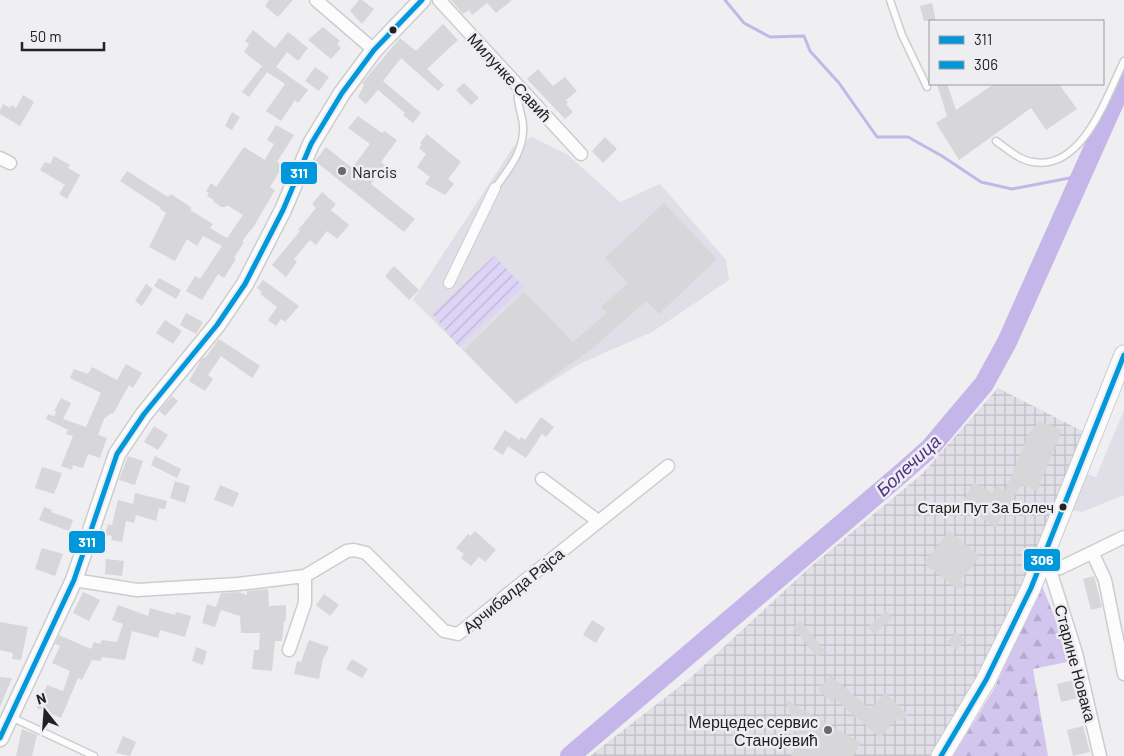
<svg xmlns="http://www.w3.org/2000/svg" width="1124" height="756" viewBox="0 0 1124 756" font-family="Barlow,sans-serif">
  <defs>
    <pattern id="industrial-grid" width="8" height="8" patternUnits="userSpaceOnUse" patternTransform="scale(1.25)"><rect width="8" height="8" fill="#e0dee6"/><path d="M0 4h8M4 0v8" fill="none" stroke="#c0bec5"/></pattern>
    <pattern id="forest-firs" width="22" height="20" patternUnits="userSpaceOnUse" patternTransform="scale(1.25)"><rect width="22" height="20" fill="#d2c6ef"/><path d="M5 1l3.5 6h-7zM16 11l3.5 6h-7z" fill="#b4aacd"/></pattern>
    <pattern id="garden-furrows" width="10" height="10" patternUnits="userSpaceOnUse" patternTransform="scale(1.25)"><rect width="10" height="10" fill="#ded4f6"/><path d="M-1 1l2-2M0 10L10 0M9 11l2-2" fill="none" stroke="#beb6d3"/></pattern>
  </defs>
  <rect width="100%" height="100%" fill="#efeef1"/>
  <path fill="#e0dee6" d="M532,137L568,155L620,202L660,184L726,260L729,280L652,332L579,364L516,404L413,300L514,146Z
    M1124,410V495L1082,512L1070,510L1085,473L1096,477Z"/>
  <path fill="url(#industrial-grid)" d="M998,388L1088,434L1039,570L933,756H590L688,680L809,568L922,474Z"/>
  <path fill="url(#forest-firs)" d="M1041,583L1072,661L1033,669L1048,756H953L994,689Z"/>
  <path fill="url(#garden-furrows)" d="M494,256L524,287L459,347L432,314Z"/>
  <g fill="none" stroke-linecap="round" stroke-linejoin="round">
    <path stroke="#c5b6e9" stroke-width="3" d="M725,0L744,23L770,37L804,36L810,51L839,83L877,137H908L942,156L981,182L1012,189L1080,176"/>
    <path stroke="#c5b6e9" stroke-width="20" d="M570,756L904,471L930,448L984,384L1007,342L1124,80"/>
  </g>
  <path fill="#d7d6d9" d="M269,0H293L278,17L265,6Z
    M359,0H362L374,9L362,24L350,11Z
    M451,0H512L496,13L487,3L472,15L469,10L463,14Z
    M932,3L936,21H924L920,6Z
    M443,24L458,40L427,69L444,85L438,91L401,58L383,81L421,113L413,123L403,115L405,113L378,90L366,104L358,97L364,85L362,83L400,38L416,51Z
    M323,27L340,41L337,44L341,48L331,59L308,40Z
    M253,30L275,48L288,32L308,48L298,61L287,52L276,67L308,90L298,103L295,100L281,121L266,111L285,84L267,72L249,97L242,92L262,66L244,52L249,44L245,41Z
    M315,67L329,77L319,91L305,81Z
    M538,69L553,86L565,77L577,91L566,100L568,102L566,104L573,112L565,119L527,79Z
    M464,83L479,98L471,105L456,90Z
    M937,84H947L956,110L994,84H1059L1077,109L1046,130L1031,108L959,160L936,123L947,116Z
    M23,95L34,102L20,126L0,114V110L3,104L10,108L12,105L16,108Z
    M232,112L240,117L232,130L225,126Z
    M358,116L382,133L384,131L397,140L381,162L385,165L371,184L415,219L404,232L315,161L326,147L352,168L370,144L348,128Z
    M276,125L294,135L277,162L283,166L270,187L275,190L254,226L242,241L244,242L234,258L236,259L224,278L218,274L202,300L186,291L195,276L200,279L222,246L203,236L197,246L187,239L175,261L149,247L166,213L160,209L161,208L120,181L127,171L168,197L171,194L192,208L190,210L213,224L210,228L227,238L243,215L227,205L226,207H221L213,201L214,200L207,196L209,193L206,191L211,183L216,187L244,147L265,160L274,144L267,140Z
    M427,134L461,162L448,179L454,184L445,195L425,184L430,177L417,167L426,154L419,148L422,144L420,143Z
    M605,137L617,149L603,163L592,151Z
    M54,156L70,165L68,168L80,175L67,199L59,194L65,185L40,170L45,162L50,164Z
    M322,192L336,204L331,210L349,225L337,239L327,231L316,245L310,240L294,259L297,262L286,277L272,265L300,231L298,230L316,208L312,204Z
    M664,203L717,259L659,314L646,301L593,348L516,403L464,350L524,292L573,342L607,313L601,307L628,283L605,258Z
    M394,266L419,290L409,300L385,276Z
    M159,278L181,290L176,299L154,286Z
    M263,280L299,306L285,322L281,319L276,326L268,320L277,307L260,294L262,292L257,288Z
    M146,284L153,289L142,306L135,301Z
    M186,313L203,322L196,334L180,325Z
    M165,320L182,331L173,344L156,333Z
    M219,339L260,366L252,378L221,356L208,375L213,379L205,391L189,381L201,360L204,357L205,358Z
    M126,364L142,373L133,388L129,385L113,414L111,413L104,419L98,435L107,438L100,458L88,454L83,468L73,465L72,470L61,466L73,436L66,434L68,430L46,419L48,414L54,416L57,412L54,411L61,398L71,403L63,419L86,427L101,393L70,378L74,369L88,374L92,367L117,380Z
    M172,396L178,401L165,416L159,411Z
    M541,417L554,427L546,437L542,434L526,458L508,446L503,455L493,449L505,430L520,440L521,437L525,440Z
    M1039,421L1062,430L1037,491L1021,485L996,527L976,515L980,508L964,499L974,482L992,493L996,486L1005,491L1028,435Z
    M154,426L168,435L158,450L144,442Z
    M128,456L143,461L135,485L119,480Z
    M155,456L181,469L177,478L151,465Z
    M42,467L62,473L54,494L35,488Z
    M175,481L190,486L185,503L170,498Z
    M220,485L239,493L233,507L214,500Z
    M135,493L167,501L165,509L159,508L156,521L136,515L134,523L126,521L122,542L111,540L112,536L105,535L108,524L112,525L118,500L133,504Z
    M44,507L52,510L51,512L73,520L69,531L39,520Z
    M475,531L496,550L485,562L479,557L471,566L461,558L464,554L456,548L468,534L470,536Z
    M949,531L980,556L961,580L966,589L956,588L924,563Z
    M42,548L63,554L55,576L35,569Z
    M106,559L124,561L122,576L105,574Z
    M1094,576L1102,607L1091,610L1083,579Z
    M268,589L269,606L286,605V621H284L282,641H275L272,671L252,669L254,650H259L260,633H241L240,616L221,610L215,627L202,623L207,604L216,607L221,593L238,592L247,595V591Z
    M83,592L100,600L89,621L73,613Z
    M324,594L339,605L330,616L316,605Z
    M118,605L148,616L150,608L175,615L176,612L191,616L185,637L160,630L158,638L132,631L125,660L102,657L101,661L92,660L82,680L78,678L61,718L37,708L47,685L63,691L70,671L52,663L60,646L55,644L59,635L91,649L94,642L100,644L102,640L117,642L123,624L112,620Z
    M886,611L893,618L874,634L868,627Z
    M592,620L605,628L596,643L583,635Z
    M801,621L825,651L817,657L793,627Z
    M0,622L28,627L21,660L12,659L13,653L0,650Z
    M956,632L965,640L957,650L947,642Z
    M309,640L329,647L323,659L319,679L294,674L297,661L301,662Z
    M196,647L207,651L203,665L192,661Z
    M352,659L368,669L362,678L346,669Z
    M830,675L870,709L885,693L908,715L901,722L897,718L880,738L834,698L832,702L818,690Z
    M0,677L12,678L0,707Z
    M1074,680L1078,698L1061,702L1057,684Z
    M786,700L861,743L853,756H791L802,739L797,736Z
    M1083,726L1090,752L1073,756L1067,730Z
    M22,729L37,735L32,756H16Z
    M123,736L136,742L130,756L116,753Z"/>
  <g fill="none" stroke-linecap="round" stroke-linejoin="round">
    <defs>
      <path id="service" d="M890,0L902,35L927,87
        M996,141C1007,149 1019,160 1033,162C1083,171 1107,95 1124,61
        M495,188C509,169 525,150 523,125C522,113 515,100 519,87
        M11,717L94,756"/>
      <path id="pedestrian" d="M449,283L495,188"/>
      <path id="minor" d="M316,0L374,50
        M439,0L581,154
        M0,158L10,163
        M542,479L598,521
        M1093,554L1105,580L1124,674
        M1044,570L1060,568L1124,537
        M1050,570L1076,653L1100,756
        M74,580L137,590L238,584L305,576L347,551L354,550L366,553L444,631L458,634L668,466
        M289,650L305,603V576"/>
      <path id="tertiary" d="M0,738L74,580L117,454L144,414L217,325L245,284L283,210L311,144L342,93L374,50L422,0"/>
      <path id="secondary" d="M941,756L986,680L1031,588L1124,355"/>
    </defs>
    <use href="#service" stroke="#cdcccf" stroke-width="9"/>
    <use href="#pedestrian" stroke="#cdcccf" stroke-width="12"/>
    <use href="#minor" stroke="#cdcccf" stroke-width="15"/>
    <use href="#tertiary" stroke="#cdcccf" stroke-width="19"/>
    <use href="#secondary" stroke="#cdcccf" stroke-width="21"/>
    <use href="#service" stroke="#fdfcfd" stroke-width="6"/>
    <use href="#pedestrian" stroke="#fdfcfd" stroke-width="10"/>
    <use href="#minor" stroke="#fdfcfd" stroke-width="12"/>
    <use href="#tertiary" stroke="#fdfcfd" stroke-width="16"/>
    <use href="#secondary" stroke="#fdfcfd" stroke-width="19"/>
    <defs>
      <path id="bus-1" d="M0,738L74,580L117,454L144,414L217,325L245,284L283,210L311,144L342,93L374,50L422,0"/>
      <path id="bus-2" d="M941,756L986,680L1031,588L1124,355"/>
    </defs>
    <use href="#bus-1" stroke="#eeedf2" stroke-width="9"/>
    <use href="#bus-2" stroke="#eeedf2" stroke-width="9"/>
    <use href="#bus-1" stroke="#0098da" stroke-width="5"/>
    <use href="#bus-2" stroke="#0098da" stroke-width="5"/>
  </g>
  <g fill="#222223" stroke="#eeedf2" stroke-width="2">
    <circle cx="393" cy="30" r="4.5"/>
    <circle cx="1063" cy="507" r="4.5"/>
  </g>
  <g fill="#6a696b" stroke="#eeedf2" stroke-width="2">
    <circle cx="342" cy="171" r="5"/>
    <circle cx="828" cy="730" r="5"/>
  </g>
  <g text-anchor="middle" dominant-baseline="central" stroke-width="5" stroke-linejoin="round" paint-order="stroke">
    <g font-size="15" fill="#222223" stroke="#eeedf2" text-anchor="end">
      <text x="1054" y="507">Стари Пут За Болеч</text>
    </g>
    <g font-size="16" fill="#222223" stroke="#eeedf2">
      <text transform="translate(510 77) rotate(47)">Милунке Савић</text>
      <text transform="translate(513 590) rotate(-39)">Арчибалда Рајса</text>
      <text transform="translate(1076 663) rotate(75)">Старине Новака</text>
    </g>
    <g font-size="16" fill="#222223" stroke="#eeedf2" text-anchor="start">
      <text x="352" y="171">Narcis</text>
      <text x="818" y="721" text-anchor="end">Мерцедес сервис<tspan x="818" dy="18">Станојевић</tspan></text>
    </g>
    <g font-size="18" font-style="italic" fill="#513285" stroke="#eeedf2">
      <text transform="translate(908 465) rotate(-43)">Болечица</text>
    </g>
  </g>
  <g stroke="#eeedf2" stroke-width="2">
    <rect x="280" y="161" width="38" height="24" rx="5" fill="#0098da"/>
    <rect x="68" y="530" width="38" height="24" rx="5" fill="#0098da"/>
    <rect x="1023" y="548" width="38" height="24" rx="5" fill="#0098da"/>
  </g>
  <g font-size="14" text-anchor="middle" font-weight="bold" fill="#fff">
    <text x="299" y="178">311</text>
    <text x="87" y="547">311</text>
    <text x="1042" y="565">306</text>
  </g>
  <rect x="929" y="20" width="175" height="65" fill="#eeedf2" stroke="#9c9c9f"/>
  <rect x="939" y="36" width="25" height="8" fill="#0098da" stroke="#9c9c9f"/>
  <text x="974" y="45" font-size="15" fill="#222223">311</text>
  <rect x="939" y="61" width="25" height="8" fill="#0098da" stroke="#9c9c9f"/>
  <text x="974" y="70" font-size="15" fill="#222223">306</text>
  <g transform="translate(45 711) rotate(343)" stroke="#eeedf2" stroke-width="4" paint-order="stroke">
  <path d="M0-4L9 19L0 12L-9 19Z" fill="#222223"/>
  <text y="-8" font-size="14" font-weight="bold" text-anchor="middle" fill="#222223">N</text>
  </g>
  <path d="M22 42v8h82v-8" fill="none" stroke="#222223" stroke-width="2.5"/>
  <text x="30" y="42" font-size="15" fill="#222223" stroke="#eeedf2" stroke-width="4" paint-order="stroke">50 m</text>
</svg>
